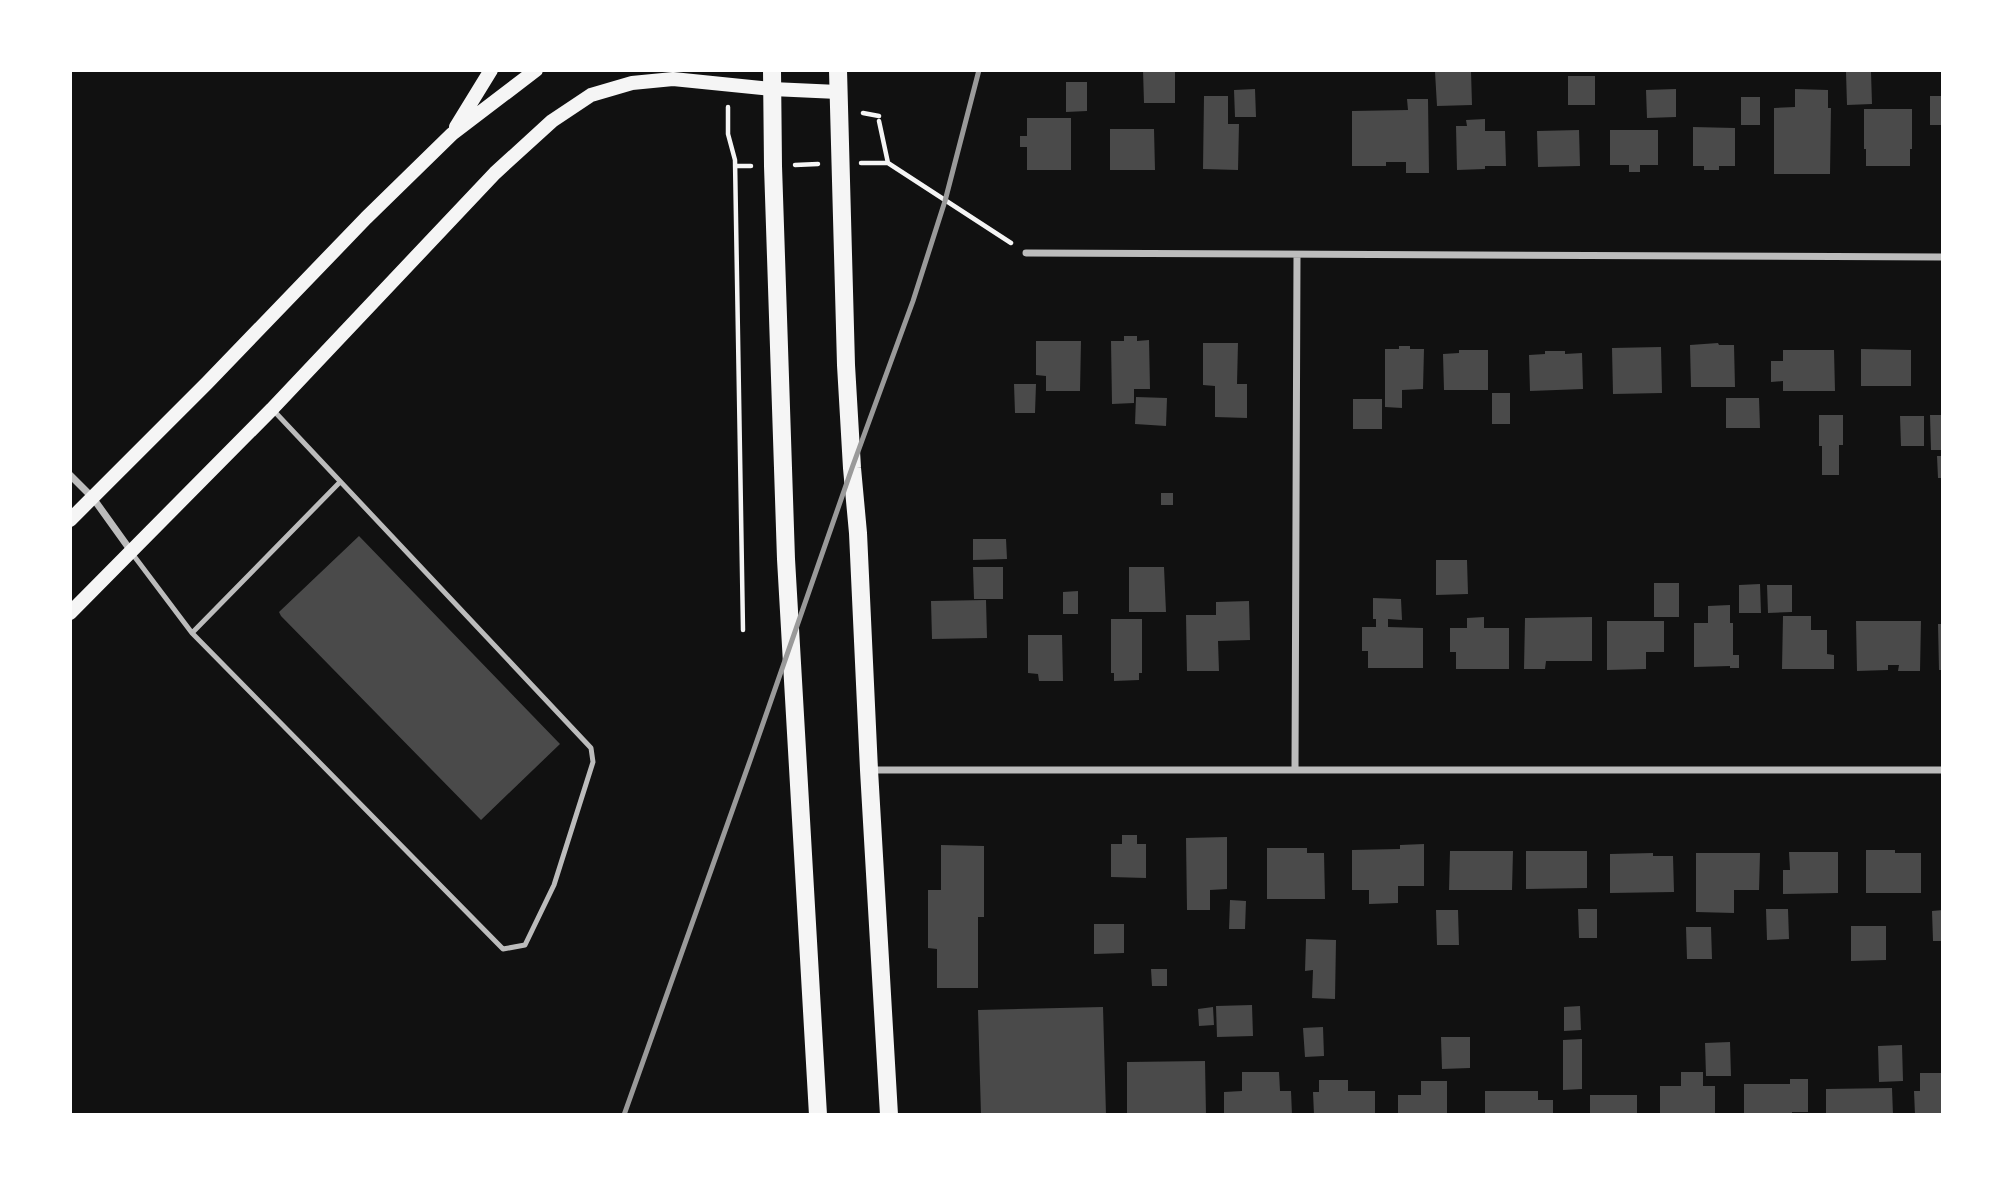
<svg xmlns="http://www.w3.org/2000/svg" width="2013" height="1185" viewBox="0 0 2013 1185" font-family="'Times New Roman',serif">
  <rect width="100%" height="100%" fill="#111"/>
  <path fill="#4a4a4a" d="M1143,70H1175V103H1144Z
    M1471,71L1472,105L1437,106L1435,72Z
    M1846,72H1871L1872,104L1847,105Z
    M1568,76H1595V105H1568Z
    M1066,82H1087V111L1066,112Z
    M1255,89L1256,117H1235L1234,90Z
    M1676,89V117L1647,118L1646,90Z
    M1795,89L1828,90V108H1831L1830,174H1774V108L1795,107Z
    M1204,96H1228V124H1239L1238,170L1203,169Z
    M1930,96H1943V125H1930Z
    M1741,97H1760V125H1741Z
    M1407,99H1428L1429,173H1406V162H1386V166H1352V111L1408,110Z
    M1864,109H1912V149H1910V166H1866V149H1864Z
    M1027,118H1071V170H1027V147H1020V136H1027Z
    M1485,119V131H1505L1506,166H1485V169L1457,170L1456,126H1467L1466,120Z
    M1693,127L1735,128V166H1719V170H1704V166H1693Z
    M1110,129H1154L1155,170H1110Z
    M1579,130L1580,166L1538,167L1537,131Z
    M1610,130H1658V165H1640V172H1629V165H1610Z
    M1124,336H1137V341L1149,340L1150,389H1134V403L1112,404L1111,341H1124Z
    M1036,341H1081L1080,391H1046V376L1036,375Z
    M1203,343H1238L1237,384H1247V418L1215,417V386L1203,385Z
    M1718,343L1719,345H1734L1735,387H1691L1690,345Z
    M1399,346H1410V349H1424L1423,389L1402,390V408L1385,407V349H1399Z
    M1661,347L1662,393L1613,394L1612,348Z
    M1861,349L1911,350V386H1861Z
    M1459,350H1488V390H1444L1443,354L1459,353Z
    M1783,350H1834L1835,391H1783V381L1771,382V361H1783Z
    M1545,351H1565V354L1582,353L1583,389L1530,391L1529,355L1545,354Z
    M1014,384H1036L1035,413H1015Z
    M1492,393H1510V424H1492Z
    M1136,397L1167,398L1166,426L1135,424Z
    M1726,398H1759L1760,428H1726Z
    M1353,399H1382V429H1353Z
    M1819,415H1843V445H1839V475H1822V446H1819Z
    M1930,415H1943V450H1931Z
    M1900,416H1924V446H1901Z
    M1937,456H1943V478H1938Z
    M1161,493H1173V505H1161Z
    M359,536L560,744L481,820L281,616L279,612Z
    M973,539H1006L1007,559L973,560Z
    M1436,560H1467L1468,594L1436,595Z
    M973,567H1003V599H974Z
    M1129,567H1164L1166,612H1129Z
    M1654,583H1679V617H1654Z
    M1760,584L1761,613H1739V585Z
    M1767,585H1792V612L1768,613Z
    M1078,591V614H1063V592Z
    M1373,598L1401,599L1402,620L1388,619V627L1423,628V668H1368V651H1362V627H1376V619H1373Z
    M986,600L987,638L932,639L931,601Z
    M1249,601L1250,640L1218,641L1219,671H1187L1186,615H1216V602Z
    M1730,605V623H1733V655H1739V668H1730V666L1694,667V623H1708V606Z
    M1783,616H1811V630H1827V654L1834,655V669H1782Z
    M1484,617V628H1509V669H1456V652H1450V628H1467V618Z
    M1592,617V661H1546L1545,669H1524L1525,618Z
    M1111,619H1142V673H1139V680L1114,681V673H1111Z
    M1607,621H1664V652H1646V669L1607,670Z
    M1856,621H1921L1920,671H1898L1899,665H1888V670L1857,671Z
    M1938,624H1943V670H1939Z
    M1028,635H1062L1063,681H1039L1038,674L1028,673Z
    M1122,835H1137V844H1146V878L1111,877V844H1122Z
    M1227,837V889L1210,890V910H1187L1186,838Z
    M1424,844V886H1398V903L1369,904V890H1352V850L1400,849V845Z
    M941,845L984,846V917H978V988H937V949L928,948V890H941Z
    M1267,848H1307V853H1324L1325,899H1267Z
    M1866,850H1895V853H1921V893H1866Z
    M1450,851H1513L1512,890H1449Z
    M1526,851H1587V888L1526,889Z
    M1789,852H1838V893L1783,894V870H1790Z
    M1653,853V856H1673L1674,892L1610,893V854Z
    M1696,853H1760L1759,890H1734V913L1696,912Z
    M1230,900L1246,901L1245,929H1229Z
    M1578,909H1597V938H1579Z
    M1766,909H1788L1789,939L1767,940Z
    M1436,910H1458L1459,945H1437Z
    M1943,910V941H1933L1932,911Z
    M1094,924H1124V953L1094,954Z
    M1851,926H1886V960L1851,961Z
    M1686,927H1711L1712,959H1687Z
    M1306,939L1336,940L1335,999L1312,998L1313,970L1305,971Z
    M1151,969H1167V986H1152Z
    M1252,1005L1253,1036L1217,1037L1216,1006Z
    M1580,1006L1581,1030L1564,1031V1007Z
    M1103,1007L1106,1115H981L978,1010Z
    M1213,1007L1214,1025L1199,1026L1198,1009Z
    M1323,1027L1324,1056L1305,1057L1303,1028Z
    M1441,1037H1470V1068L1442,1069Z
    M1582,1039V1089L1563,1090V1040Z
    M1730,1042L1731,1076H1706L1705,1043Z
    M1902,1045L1903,1081L1879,1082L1878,1046Z
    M1205,1061L1206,1115H1127V1062Z
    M1242,1072H1279L1280,1091H1291L1292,1115H1224V1092L1242,1091Z
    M1681,1072H1703V1086H1715V1115H1660V1086H1681Z
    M1920,1073H1943V1115H1915L1914,1091H1920Z
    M1790,1079H1808V1112H1792V1115H1744V1084H1790Z
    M1319,1080H1348V1091H1375V1115H1314L1313,1092H1319Z
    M1421,1081H1447V1115H1398V1095H1421Z
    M1892,1088L1893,1115H1826V1089Z
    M1485,1091H1538V1100H1553V1115H1485Z
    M1590,1095H1637V1115H1590Z"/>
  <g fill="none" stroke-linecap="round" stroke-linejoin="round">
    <path stroke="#f5f5f5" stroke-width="4.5" d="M728,107V134L735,160L743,630
      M863,113L879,116
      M879,121L888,163
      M861,163H888L1011,243
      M795,165L818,164
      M735,166H751"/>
    <path stroke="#bcbcbc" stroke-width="5" d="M131,552L192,633L503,949L525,945L554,885L593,762L591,748L274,411
      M192,633L340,482"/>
    <path stroke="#bcbcbc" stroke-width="7" d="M1026,253L1943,257
      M70,475L93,498L131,551
      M869,770H1943
      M1295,770L1297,255"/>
    <path stroke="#f5f5f5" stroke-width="14" d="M456,127L491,70
      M70,520L207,383L366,218L452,134L536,70
      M70,613L272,409L495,173L552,121L591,95L632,83L673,79L772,89L838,92"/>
    <path stroke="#f5f5f5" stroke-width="18" d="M772,70L773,166L786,559L818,1115
      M838,70L846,365L852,468L858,533L869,770L889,1115"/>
    <path stroke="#9a9a9a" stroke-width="5" d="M624,1115L752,755L852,468L913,301L945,201L979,70"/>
  </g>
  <rect width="2013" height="1185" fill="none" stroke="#ffffff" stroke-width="144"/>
</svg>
